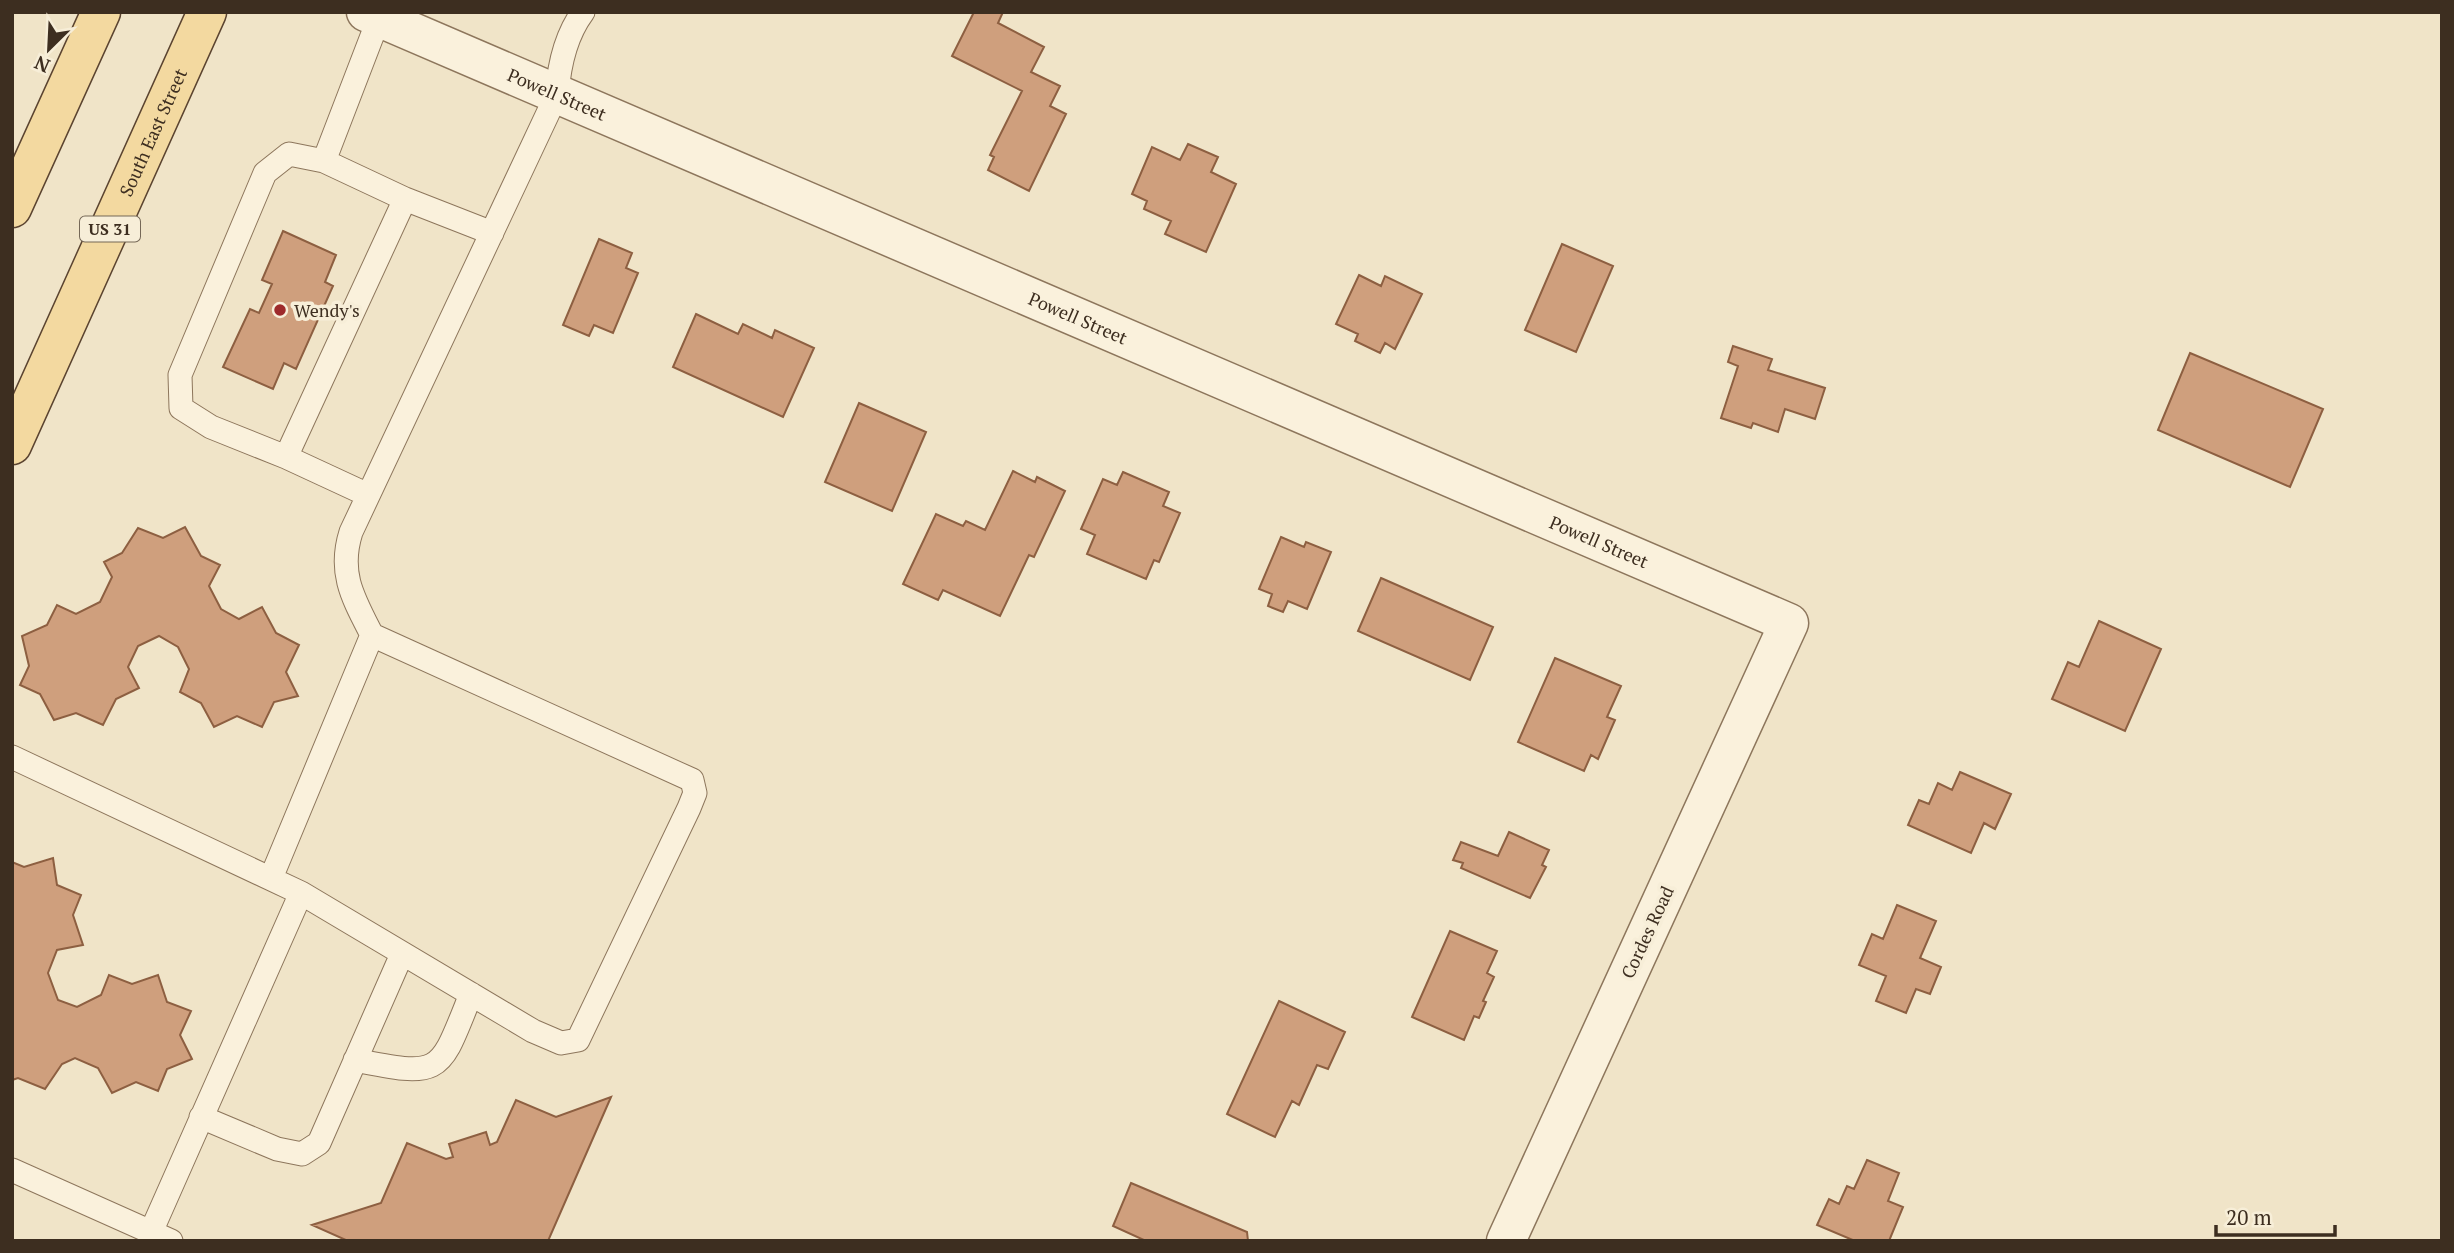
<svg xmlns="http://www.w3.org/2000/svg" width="2454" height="1253" viewBox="0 0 2454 1253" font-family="'PT Serif',serif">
  <rect width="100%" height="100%" fill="#f0e4c8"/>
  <path fill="#cf9f7d" stroke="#8d5f41" stroke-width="2" d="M974,12H1003L998,23L1044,47L1031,72L1060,86L1050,106L1066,114L1029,191L988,170L994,157L990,155L1022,91L952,56Z
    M1188,144L1218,157L1211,172L1236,184L1206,252L1165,234L1171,221L1144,209L1147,201L1132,194L1152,147L1180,160Z
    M283,231L336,255L325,282L333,286L296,369L284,363L273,389L223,367L250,309L259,313L272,284L262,280Z
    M599,239L632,253L626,268L638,273L613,333L594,325L589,336L563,325Z
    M1562,244L1613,266L1576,352L1525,330Z
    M1359,275L1381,286L1385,276L1422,294L1395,349L1385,343L1380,353L1355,341L1358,334L1336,324Z
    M696,314L738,334L743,324L772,338L775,330L814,348L783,417L673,367Z
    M1733,346L1772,359L1768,370L1825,388L1815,419L1785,409L1778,432L1753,423L1751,428L1721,418L1738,366L1728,362Z
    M2190,353L2323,409L2290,487L2158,430Z
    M859,403L926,432L892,511L825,482Z
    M1013,471L1035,482L1037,477L1065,491L1034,557L1029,555L1000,616L943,590L938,600L903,584L936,514L963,526L966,521L985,530Z
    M1123,472L1169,492L1163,506L1180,513L1159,562L1154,560L1146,579L1087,554L1095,535L1081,529L1103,479L1117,485Z
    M185,527L201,556L220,565L209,586L221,609L239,619L262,607L276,633L299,645L286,672L298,696L274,702L262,727L237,716L214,727L201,703L180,692L189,669L178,647L159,636L138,646L128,667L139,688L116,699L103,725L76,713L54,720L40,694L20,685L29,666L22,636L47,625L57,605L76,614L100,602L112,577L104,562L122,553L138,528L163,538Z
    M1281,537L1304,547L1306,542L1331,552L1307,609L1288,601L1283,612L1268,606L1272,594L1259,589Z
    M1381,578L1493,627L1470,680L1358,631Z
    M2099,621L2161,649L2125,731L2052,699L2068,662L2079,667Z
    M1555,658L1621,686L1607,717L1615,720L1598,759L1591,755L1584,771L1518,742Z
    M1960,772L2011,794L1995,829L1984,823L1971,853L1908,825L1919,800L1929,804L1938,783L1952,790Z
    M1509,832L1549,850L1542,865L1546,867L1530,898L1461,868L1463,863L1453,860L1461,842L1498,856Z
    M53,858L57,885L81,895L73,915L83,945L57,950L48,973L58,1000L77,1007L101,995L109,975L132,984L158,975L167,1002L191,1011L180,1035L192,1059L167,1069L158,1091L136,1082L112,1093L98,1068L75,1058L62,1064L45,1089L18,1078L12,1080V862L24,867Z
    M1897,905L1936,921L1920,958L1941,967L1930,994L1916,989L1906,1013L1876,1001L1886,976L1859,965L1872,934L1883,939Z
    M1450,931L1497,951L1487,973L1494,977L1483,1001L1486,1002L1479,1018L1474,1016L1464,1040L1412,1017Z
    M1279,1001L1345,1032L1328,1069L1317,1065L1299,1105L1292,1101L1275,1137L1227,1114Z
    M611,1097L548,1241H348L312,1225L381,1203L407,1143L446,1159L453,1157L449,1144L486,1132L490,1145L497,1142L516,1100L556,1117Z
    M1867,1160L1899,1173L1888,1201L1903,1207L1889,1241H1855L1817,1225L1829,1199L1839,1204L1847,1186L1854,1189Z
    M1131,1183L1247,1232L1248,1241H1146L1113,1226Z"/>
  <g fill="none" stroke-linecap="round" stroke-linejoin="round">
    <defs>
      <path id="service" d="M379,18L324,161L405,199L492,233
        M324,161L289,154L265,173L180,375L181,408L211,427L286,457L405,199
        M286,457L368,495
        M372,635C353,598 338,573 351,532L557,94C559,66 566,35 583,12
        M12,757L301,893L151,1232
        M271,878L372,635L692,780L695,793L689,808L578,1040L561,1043L533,1031L301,893
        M355,1060C443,1078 439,1074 471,994
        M201,1117L277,1149L302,1154L319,1143L402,954
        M12,1170L171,1241"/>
      <g id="minor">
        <path id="s1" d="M366,12L1789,623L1506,1241"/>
      </g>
      <g id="primary">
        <path d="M12,208L101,12"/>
        <path id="s2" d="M12,445L207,12"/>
      </g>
    </defs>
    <use href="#service" stroke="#8d765c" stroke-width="25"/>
    <use href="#minor" stroke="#8d765c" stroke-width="41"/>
    <use href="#primary" stroke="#5b4430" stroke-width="41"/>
    <use href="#service" stroke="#faf1dc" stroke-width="23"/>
    <use href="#minor" stroke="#faf1dc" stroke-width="38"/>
    <use href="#primary" stroke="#f3d9a0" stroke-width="38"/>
  </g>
  <circle fill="#9e2a2b" stroke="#f7eed8" stroke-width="2.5" cx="280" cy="310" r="7"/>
  <g text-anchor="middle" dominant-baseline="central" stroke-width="7" stroke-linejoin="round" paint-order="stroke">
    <rect fill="#f7eed8" stroke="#756857" stroke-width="2" x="80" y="216.5" width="60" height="25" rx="5"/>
    <g font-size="16" font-weight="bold" fill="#3d2e20">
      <text x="110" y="229">US 31</text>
    </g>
    <g font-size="18" fill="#3d2e20" stroke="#f7eed8">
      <text stroke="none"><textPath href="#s1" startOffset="208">Powell Street</textPath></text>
      <text stroke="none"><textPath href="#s2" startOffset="343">South East Street</textPath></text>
      <text stroke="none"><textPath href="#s1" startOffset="775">Powell Street</textPath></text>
      <text stroke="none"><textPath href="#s1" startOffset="1342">Powell Street</textPath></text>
      <text transform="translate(1647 932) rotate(-65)">Cordes Road</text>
    </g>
    <g font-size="18" fill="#3d2e20" stroke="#f7eed8" text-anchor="start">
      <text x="294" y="310">Wendy's</text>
    </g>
  </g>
  <rect width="2454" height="1253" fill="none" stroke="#3d2e20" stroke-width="28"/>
  <g transform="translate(49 49) rotate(204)" stroke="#f7eed8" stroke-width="5" paint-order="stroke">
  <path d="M0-5L12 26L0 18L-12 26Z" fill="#3d2e20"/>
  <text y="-10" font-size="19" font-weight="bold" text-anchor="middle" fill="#3d2e20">N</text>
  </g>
  <path d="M2216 1225v10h119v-10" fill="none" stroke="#3d2e20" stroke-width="3.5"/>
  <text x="2226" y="1225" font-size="21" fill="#3d2e20" stroke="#f7eed8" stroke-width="5" paint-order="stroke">20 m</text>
</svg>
